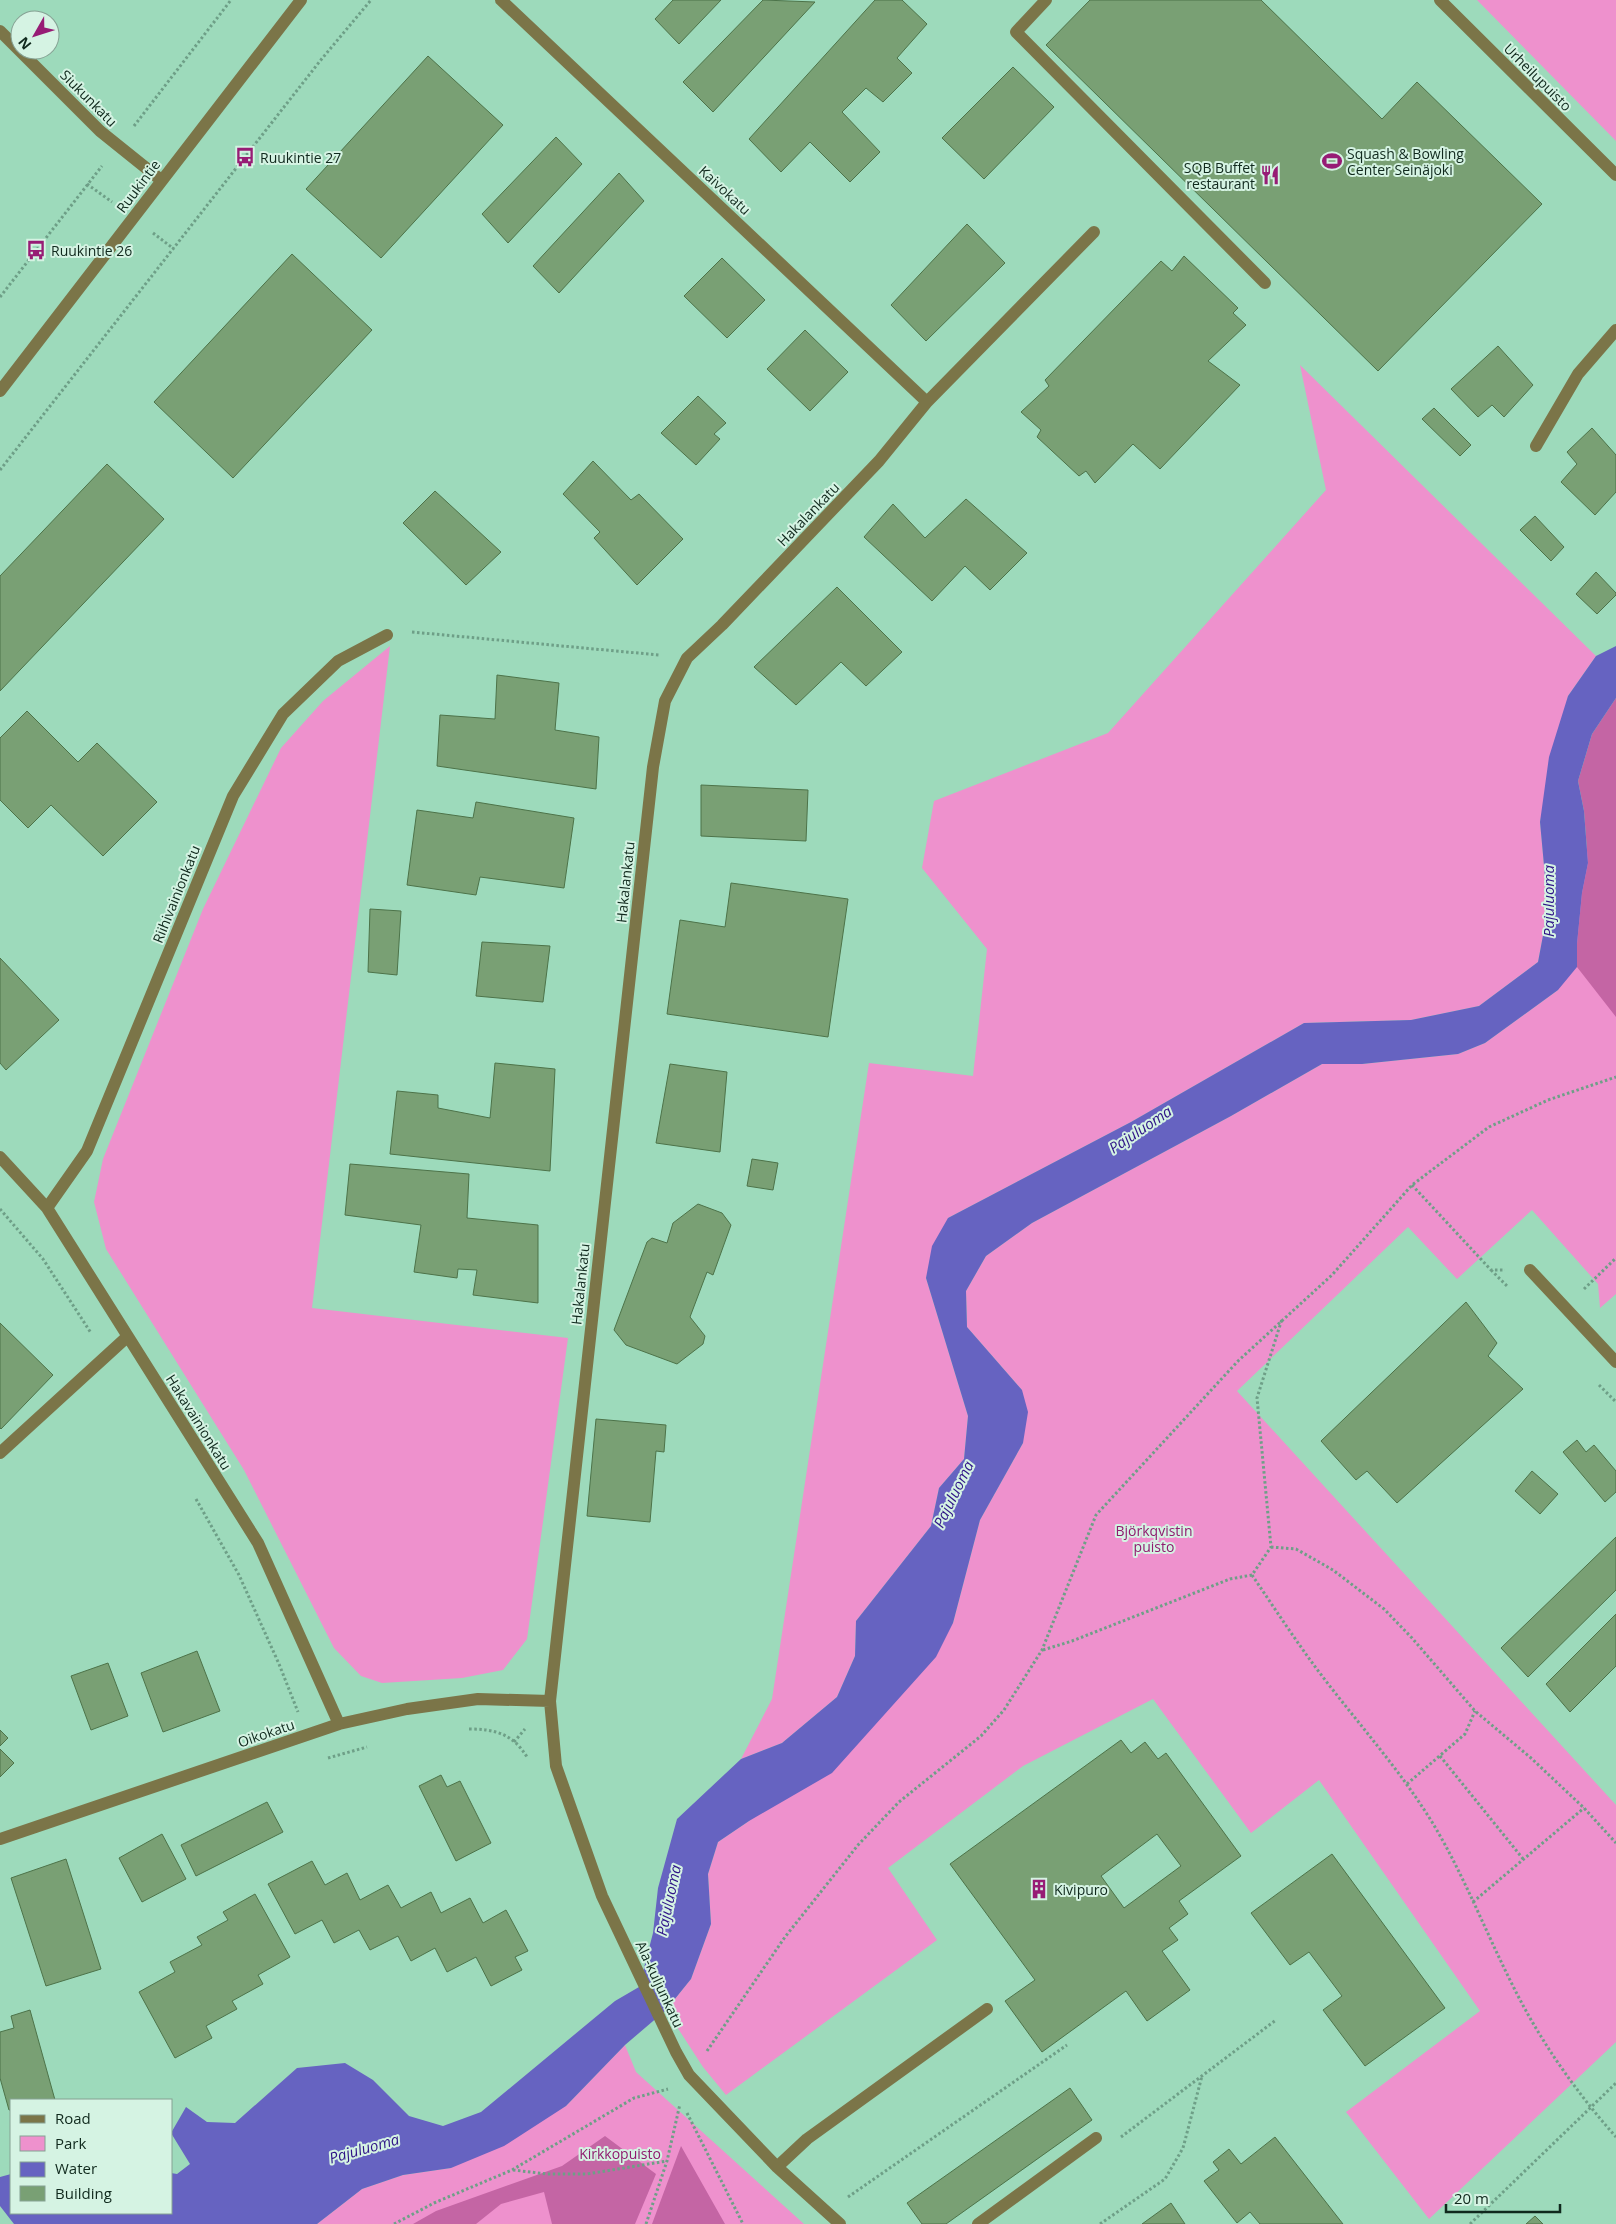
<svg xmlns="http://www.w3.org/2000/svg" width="1616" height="2224" viewBox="0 0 1616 2224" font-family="'Open Sans',sans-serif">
  <rect width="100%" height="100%" fill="#9ddabb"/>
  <path fill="#ee91cd" d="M1477,0H1616V141Z
    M1300,365L1596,656L1568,696L1540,822L1548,909L1538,962L1479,1006L1411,1020L1304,1023L1131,1122L948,1218L926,1278L968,1416L964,1459L939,1488L931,1526L856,1621L855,1656L837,1697L782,1743L741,1759L772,1699L869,1063L973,1076L987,949L922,868L934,801L1108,733L1326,490Z
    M390,646L312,1308L568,1338L527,1639L503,1670L462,1678L382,1683L361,1676L334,1648L244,1470L106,1249L94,1202L103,1159L203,909L281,748L323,701Z
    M1616,698V1294L1600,1308L1598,1284L1532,1210L1457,1279L1408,1227L1237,1391L1616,1805V2042L1429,2219L1346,2112L1480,2011L1319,1780L1251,1833L1153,1699L1023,1766L888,1868L937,1940L726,2095L703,2067L666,2010L691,1979L711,1924L708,1874L718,1842L749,1821L953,1623L980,1520L1023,1443L1022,1390L967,1327L966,1291L986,1256L1032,1223L1231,1116L1322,1064H1362L1458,1054L1485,1043L1558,990Z
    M625,2045L636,2072L804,2224H317L362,2189L403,2175L451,2168L566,2106Z"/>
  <path fill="#c465a4" d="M1616,698V1017L1577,967V944L1582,893L1588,863L1584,811L1578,781L1592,734Z
    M605,2136L656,2174L635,2224H552L544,2192L501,2204L476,2224H413L436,2211L562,2166Z
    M681,2146L725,2224H652Z"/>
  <path fill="#6663c1" d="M1616,646V698L1592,734L1578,781L1584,811L1588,863L1582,893L1577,944V967L1558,990L1485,1043L1458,1054L1362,1064H1322L1231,1116L1032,1223L986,1256L966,1291L967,1327L1022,1390L1028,1412L1023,1443L980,1520L953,1623L936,1657L832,1773L749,1821L718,1842L708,1874L711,1924L691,1979L666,2010L625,2045L566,2106L504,2146L451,2168L403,2175L362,2189L317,2224H14L0,2206V2177L11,2174V2213H171V2173L177,2174L190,2164L171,2133L186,2107L207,2122L235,2123L297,2068L345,2063L373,2080L409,2116L443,2126L481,2112L615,2001L639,1987L653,1933L658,1888L677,1819L741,1759L782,1743L837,1697L855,1656L856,1621L931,1526L939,1488L964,1459L968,1416L926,1278L932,1246L948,1218L1131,1122L1304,1023L1411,1020L1479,1006L1538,962L1548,909L1540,822L1549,757L1568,696L1596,656Z"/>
  <path fill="#79a074" stroke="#4d7349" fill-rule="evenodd" d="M673,0H721L679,44L655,19Z
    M763,0L815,2L713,112L683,82Z
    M875,0H902L927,24L897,58L912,73L883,102L866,88L842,112L880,152L850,182L810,142L781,172L749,139Z
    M1090,0H1261L1382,119L1417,82L1542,204L1378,371L1046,45Z
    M428,56L503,125L381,258L306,189Z
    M1013,67L1054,107L984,179L942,138Z
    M556,137L582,164L508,243L482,214Z
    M619,173L644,201L559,293L533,266Z
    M967,224L1005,263L926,341L891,305Z
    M292,254L372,330L233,478L154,402Z
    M1184,256L1238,308L1233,313L1246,325L1208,361L1240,385L1160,469L1133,444L1095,483L1086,471L1079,476L1037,437L1041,430L1021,412L1049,386L1045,380L1161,261L1172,271Z
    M722,258L765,300L727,338L684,296Z
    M805,330L848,372L810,411L767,369Z
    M1498,346L1533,385L1504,417L1492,405L1478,417L1451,389Z
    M698,396L726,423L714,434L720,439L696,465L661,433Z
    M1434,408L1471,445L1460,456L1422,419Z
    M1592,428L1616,455V492L1595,515L1561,482L1577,464L1567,452Z
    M593,461L631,500L639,494L683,539L637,585L594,538L600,532L563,494Z
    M107,464L164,519L0,691V576Z
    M435,491L501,552L466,585L403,523Z
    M966,499L1027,553L990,590L965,566L932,601L864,537L893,504L925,538Z
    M1535,516L1564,547L1551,561L1520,530Z
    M1596,572L1616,593V595L1597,614L1576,594Z
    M837,587L902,652L866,686L841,662L796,705L754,667Z
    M497,675L559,683L555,730L599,737L596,789L437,766L440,715L495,719Z
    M27,711L78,762L97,743L157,802L103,856L51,805L28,828L0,800V738Z
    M701,785L808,790L806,841L701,836Z
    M476,802L574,818L564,888L480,877L476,895L407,885L417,810L473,818Z
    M731,883L848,899L828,1037L667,1014L680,920L725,927Z
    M370,909L401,911L397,975L368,972Z
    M482,942L550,946L543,1002L476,996Z
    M0,958L59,1020L6,1070L0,1063Z
    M495,1063L555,1069L550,1171L390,1154L397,1091L438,1095V1108L490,1118Z
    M670,1064L727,1072L720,1152L656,1143Z
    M752,1159L778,1163L773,1190L747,1186Z
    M350,1164L469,1174L467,1218L538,1225V1303L473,1295L477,1270L458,1269L457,1278L414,1272L421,1225L345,1215Z
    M698,1204L722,1213L731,1225L713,1275L707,1272L690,1317L705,1336L703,1344L677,1364L626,1345L614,1330L647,1242L652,1238L667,1243L673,1223Z
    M1466,1302L1497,1343L1488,1356L1523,1389L1397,1503L1367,1471L1356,1480L1321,1441Z
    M0,1323L53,1375L1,1429L0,1428Z
    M596,1419L666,1425L664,1452L656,1451L650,1522L587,1516Z
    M1577,1440L1586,1452L1594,1445L1616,1471V1492L1605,1502L1563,1452Z
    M1532,1471L1558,1494L1540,1514L1515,1491Z
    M1616,1537V1590L1528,1677L1501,1648Z
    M1616,1614V1666L1570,1712L1546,1684Z
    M197,1651L220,1711L163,1732L141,1673Z
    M108,1663L128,1716L91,1730L71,1676Z
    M0,1730L8,1738L0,1746Z
    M1121,1740L1131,1753L1145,1742L1158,1759L1166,1753L1241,1856L1179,1901L1188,1914L1169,1928L1178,1940L1162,1951L1190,1990L1147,2021L1126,1991L1042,2052L1005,2001L1035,1980L950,1864ZM1157,1834L1181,1866L1124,1908L1101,1876Z
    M0,1749L14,1763L0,1777Z
    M441,1775L447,1787L460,1781L491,1843L456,1861L419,1786Z
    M267,1802L283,1832L196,1876L181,1845Z
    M162,1834L186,1879L142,1902L119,1858Z
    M1332,1854L1445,2008L1365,2066L1323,2010L1342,1996L1309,1952L1290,1965L1251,1913Z
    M66,1859L101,1969L46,1986L11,1878Z
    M312,1861L325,1885L347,1873L360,1900L388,1885L401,1908L431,1892L441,1913L470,1898L483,1923L506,1910L528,1951L515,1957L522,1970L491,1986L476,1957L447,1972L435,1948L411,1961L398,1936L370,1950L359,1930L334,1943L322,1920L295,1934L268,1884Z
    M255,1894L290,1957L258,1975L263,1984L232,2001L237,2009L206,2026L212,2038L175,2058L139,1992L175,1972L170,1962L202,1945L197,1937L228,1920L223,1912Z
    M30,2010L55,2100H11V2110H9L0,2078V2032L14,2028L11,2016Z
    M1070,2088L1092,2120L946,2224H922L907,2203Z
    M1275,2137L1343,2224H1260L1250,2212L1237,2223L1204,2181L1219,2170L1213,2162L1229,2149L1241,2164Z
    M1171,2203L1185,2224H1142Z
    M1535,2216L1543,2224H1526Z"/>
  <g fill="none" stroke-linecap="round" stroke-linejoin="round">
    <path stroke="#6e9f87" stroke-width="3" stroke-dasharray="2.5 2.5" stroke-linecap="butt" d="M134,126L231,0
      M87,184L112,202
      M153,233L174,249
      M0,297L102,166
      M0,470L320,61L371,0
      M412,632L659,655
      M1412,1185L1491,1270H1505
      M0,1209L43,1259L91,1333
      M1491,1270L1508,1287
      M1584,1289L1616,1258
      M1599,1385L1616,1402
      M196,1499L239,1575L279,1664L298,1712
      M1271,1547L1296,1549L1333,1570L1384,1609L1412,1638L1475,1711L1531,1758L1584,1808L1616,1843
      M1252,1575C1273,1606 1294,1638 1316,1668C1355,1720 1398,1767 1432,1822C1464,1875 1486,1933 1514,1988C1541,2042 1576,2092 1616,2137
      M1043,1650L1072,1641L1230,1579L1252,1575L1271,1547L1257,1398L1282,1319
      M469,1729C495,1729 513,1734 527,1757
      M514,1742L525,1729
      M1440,1756L1524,1860
      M328,1758L367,1747
      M1407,1784L1465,1734L1475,1711
      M1473,1902L1584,1808
      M707,2051L785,1937L858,1845L899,1802L981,1736L1004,1710L1042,1650L1096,1515L1238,1361L1332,1275L1412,1185L1489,1127L1548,1100L1616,1077
      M687,2113L743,2224
      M1121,2137L1276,2020
      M513,2170L547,2174H587L667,2161
      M848,2197L1067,2045
      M394,2224L434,2203L512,2170L634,2098L668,2089
      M646,2224L667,2161L680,2104
      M1100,2224L1165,2179L1183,2148L1202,2076
      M1470,2224L1616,2083"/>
    <path stroke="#7b7548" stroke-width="12" d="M501,0L927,402
      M1046,0L1016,32L1265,283
      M1440,0L1616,175
      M0,31L100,131L161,180
      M0,391L301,0
      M1536,446L1578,374L1616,330
      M0,1157L47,1208L258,1543L339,1724
      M47,1208L87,1151L233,796L283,714L338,661L387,635
      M1530,1270L1616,1362
      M0,1453L127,1337
      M0,1839L339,1724L407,1709L478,1699L550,1701
      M777,2167L807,2139L987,2009
      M840,2224L777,2167L689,2075L676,2052L602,1896L556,1766L550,1701L653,767L665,701L687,658L722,625L879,461L927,402L1094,232
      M978,2224L1096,2138"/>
  </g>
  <defs>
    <symbol id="bus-bare" viewBox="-9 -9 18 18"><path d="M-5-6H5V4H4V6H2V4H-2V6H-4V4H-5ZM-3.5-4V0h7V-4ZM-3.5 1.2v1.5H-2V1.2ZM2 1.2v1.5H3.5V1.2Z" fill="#971c75" stroke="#d5f3e3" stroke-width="2.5" paint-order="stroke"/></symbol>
    <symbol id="stadium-bare" viewBox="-9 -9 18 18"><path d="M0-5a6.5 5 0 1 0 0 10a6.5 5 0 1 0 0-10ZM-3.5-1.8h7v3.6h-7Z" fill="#971c75" stroke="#d5f3e3" stroke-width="2.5" paint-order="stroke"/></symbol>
    <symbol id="restaurant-bare" viewBox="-9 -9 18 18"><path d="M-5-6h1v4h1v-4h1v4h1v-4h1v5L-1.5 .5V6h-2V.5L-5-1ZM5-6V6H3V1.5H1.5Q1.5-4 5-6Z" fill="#971c75" stroke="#d5f3e3" stroke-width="2.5" paint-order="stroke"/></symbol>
    <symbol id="building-bare" viewBox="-9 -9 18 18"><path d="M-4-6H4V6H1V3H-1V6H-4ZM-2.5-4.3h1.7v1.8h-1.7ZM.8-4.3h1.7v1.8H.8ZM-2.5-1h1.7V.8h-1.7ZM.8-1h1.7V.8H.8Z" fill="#971c75" stroke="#d5f3e3" stroke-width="2.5" paint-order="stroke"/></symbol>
  </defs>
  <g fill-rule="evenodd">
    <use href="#bus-bare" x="231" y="143" width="28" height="28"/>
    <use href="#stadium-bare" x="1318" y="147" width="28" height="28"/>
    <use href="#restaurant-bare" x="1256" y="161" width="28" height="28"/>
    <use href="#bus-bare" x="22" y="236" width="28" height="28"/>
    <use href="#building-bare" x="1025" y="1875" width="28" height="28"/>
  </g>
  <g text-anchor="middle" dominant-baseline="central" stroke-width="4" stroke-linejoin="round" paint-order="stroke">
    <g font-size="14" fill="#10291d" stroke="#d5f3e3">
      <text transform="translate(1538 77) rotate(45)">Urheilupuisto</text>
      <text transform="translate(89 98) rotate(45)">Siukunkatu</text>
      <text transform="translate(138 186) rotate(-53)">Ruukintie</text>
      <text transform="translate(725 190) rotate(43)">Kaivokatu</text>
      <text transform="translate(808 514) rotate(-46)">Hakalankatu</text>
      <text transform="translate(625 882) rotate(-84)">Hakalankatu</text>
      <text transform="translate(176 894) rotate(-68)">Riihivainionkatu</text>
      <text transform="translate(580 1284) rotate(-84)">Hakalankatu</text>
      <text transform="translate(199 1422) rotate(58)">Hakavainionkatu</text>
      <text transform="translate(266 1733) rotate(-19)">Oikokatu</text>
      <text transform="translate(660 1984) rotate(65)">Ala-kuljunkatu</text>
    </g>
    <g font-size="14" fill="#10291d" stroke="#d5f3e3" text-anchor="start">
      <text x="1347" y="153">Squash &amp; Bowling<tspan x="1347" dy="16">Center Seinäjoki</tspan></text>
      <text x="260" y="157">Ruukintie 27</text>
      <text x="1255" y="167" text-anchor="end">SQB Buffet<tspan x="1255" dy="16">restaurant</tspan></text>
      <text x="51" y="250">Ruukintie 26</text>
      <text x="1054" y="1889">Kivipuro</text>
    </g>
    <g font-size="14" fill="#8f1b6f" stroke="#d5f3e3">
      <text x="1154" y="1530">Björkqvistin<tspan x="1154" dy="16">puisto</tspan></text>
      <text x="620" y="2153">Kirkkopuisto</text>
    </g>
    <g font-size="15" font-style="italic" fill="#2f1487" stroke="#d5f3e3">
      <text transform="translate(1548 901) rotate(-90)">Pajuluoma</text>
      <text transform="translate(1140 1129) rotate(-34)">Pajuluoma</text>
      <text transform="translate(953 1494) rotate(-64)">Pajuluoma</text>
      <text transform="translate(668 1900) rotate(-78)">Pajuluoma</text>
      <text transform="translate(364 2148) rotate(-16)">Pajuluoma</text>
    </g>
  </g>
  <rect x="10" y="2099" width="162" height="115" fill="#d5f3e3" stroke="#86a294"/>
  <rect x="20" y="2115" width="25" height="8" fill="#7b7548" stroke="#86a294"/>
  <text x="55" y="2124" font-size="15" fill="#10291d">Road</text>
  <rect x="20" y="2136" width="25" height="15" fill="#ee91cd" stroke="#86a294"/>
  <text x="55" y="2149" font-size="15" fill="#10291d">Park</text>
  <rect x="20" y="2162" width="25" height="15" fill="#6663c1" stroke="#86a294"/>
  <text x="55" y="2174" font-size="15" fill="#10291d">Water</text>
  <rect x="20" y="2186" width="25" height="15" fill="#79a074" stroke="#86a294"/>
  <text x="55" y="2199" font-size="15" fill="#10291d">Building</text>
  <g transform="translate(35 35) rotate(231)"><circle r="24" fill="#d5f3e3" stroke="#86a294"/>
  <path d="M0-4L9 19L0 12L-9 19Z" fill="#971c75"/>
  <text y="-8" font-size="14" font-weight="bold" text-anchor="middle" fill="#10291d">N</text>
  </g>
  <path d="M1446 2204v8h114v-8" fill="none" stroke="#10291d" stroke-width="2.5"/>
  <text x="1454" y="2204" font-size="15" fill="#10291d" stroke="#d5f3e3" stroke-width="4" paint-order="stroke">20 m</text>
</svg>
